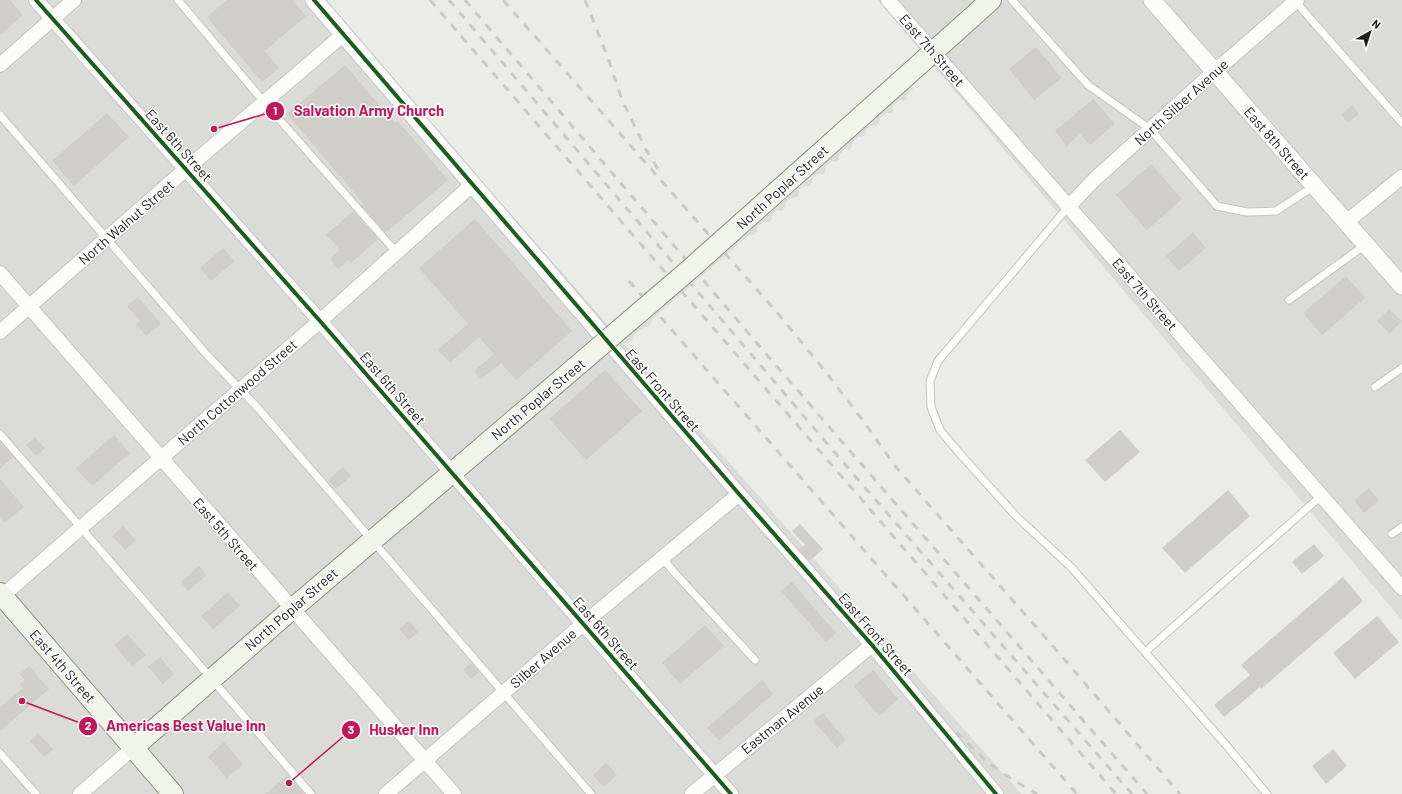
<svg xmlns="http://www.w3.org/2000/svg" width="1402" height="794" viewBox="0 0 1402 794" font-family="Barlow,sans-serif">
  <rect width="100%" height="100%" fill="#ecece6"/>
  <path fill="#dbdbd8" d="M0,0H322L1021,794H0Z
    M878,0H1402V620Z"/>
  <path fill="#dcdcda" d="M896,71L913,89L906,95L907,99L904,101L899,100L893,106V111L891,113H886L880,118L879,123L876,126L871,125L866,130L865,135L862,137H859L852,142V147L849,150L845,149L839,155V159L836,162L832,161L826,166L825,172L822,174H817L812,179V183L809,186H803L799,190V196L795,198H790L785,203L786,207L782,211L777,210L772,214V219L769,222H764L758,226L757,231L754,235H749L652,319L651,324L648,327H644L633,336L632,340L628,343H625L618,349L614,357L609,356L603,362V367L600,370L596,369L590,375L589,378L587,381L583,380L577,385L576,390L573,392H569L563,396L562,402L560,404H554L551,407V412L548,415H541L535,420V424L532,426L528,425L522,431L521,435L518,438L514,437L508,442V447L505,449L502,448L494,454V458L492,460H488L484,464L467,446L748,203Z"/>
  <path fill="#cfcec9" d="M0,0H10L23,15L0,35Z
    M227,0H292L306,16L265,51L279,68L262,82L207,17Z
    M1036,47L1062,78L1034,100L1009,69Z
    M345,65L395,123L398,121L448,180L388,231L387,230L385,232L361,205L363,203L287,114Z
    M1093,99L1115,124L1090,145L1080,134L1067,146L1055,131Z
    M1352,105L1359,114L1348,123L1341,115Z
    M107,113L129,137L74,186L52,161Z
    M1151,164L1182,199L1147,230L1116,195Z
    M353,211L378,239L351,263L348,260L338,269L330,259L340,250L326,235Z
    M475,219L572,331L516,380L501,363L481,379L474,371L494,354L479,337L450,363L438,350L468,324L419,268Z
    M1193,232L1206,248L1179,271L1166,256Z
    M223,248L235,261L211,281L200,268Z
    M1346,276L1365,298L1322,335L1303,313Z
    M138,297L161,324L146,336L136,324L140,321L127,306Z
    M1389,309L1402,321L1390,334L1377,321Z
    M605,370L642,411L586,460L549,419Z
    M1120,430L1140,452L1105,482L1085,460Z
    M114,435L130,453L92,486L76,468Z
    M35,437L45,448L36,456L26,445Z
    M0,442L13,457L0,469Z
    M343,467L351,476L336,489L328,480Z
    M0,479L24,507L4,523L0,518Z
    M1369,488L1379,500L1364,513L1354,500Z
    M1228,490L1250,516L1185,573L1162,548Z
    M800,524L823,549L810,561L799,550L805,545L792,531Z
    M123,526L136,540L125,550L112,536Z
    M1314,544L1324,556L1302,574L1292,562Z
    M199,566L207,575L188,591L181,582Z
    M1343,577L1363,601L1261,689L1260,687L1224,717L1214,705L1250,675L1241,665Z
    M792,582L836,633L826,642L781,591Z
    M228,592L240,606L213,629L201,616Z
    M1377,616L1399,642L1355,679L1333,653Z
    M409,621L418,632L409,640L399,629Z
    M705,625L724,646L680,684L662,663Z
    M127,634L146,655L132,667L114,645Z
    M160,657L174,674L163,684L148,667Z
    M471,663L479,672L471,679L463,670Z
    M29,666L49,689L0,731V707L23,688L20,684L25,680L20,674Z
    M873,670L898,699L879,716L854,686Z
    M762,680L773,694L719,741L707,728Z
    M823,713L846,740L837,748L813,721Z
    M38,733L53,749L44,757L30,741Z
    M224,742L243,764L227,778L208,757Z
    M1333,749L1347,766L1326,784L1312,766Z
    M606,763L617,775L604,787L593,775Z
    M288,775L304,794H265Z"/>
  <g fill="none" stroke-linecap="round" stroke-linejoin="round">
    <defs>
      <path id="service" d="M178,0L264,102L397,253
        M1012,0L1088,85L1150,129L1217,206L1247,212L1276,211L1314,186
        M1294,0L1402,123
        M0,115L208,356L257,407L591,794
        M1068,207L938,361L930,381L931,407L940,430L961,455L1016,516L1071,567L1226,745L1267,794
        M1289,300L1365,245
        M1375,387L1402,368
        M0,434L311,794
        M1392,534L1402,527
        M663,558L673,571L755,660
        M1145,652L1321,496
        M0,753L36,794"/>
      <path id="minor" d="M36,0L320,321L731,794
        M888,0L1402,588
        M0,65L74,0
        M1068,207L1096,178L1214,72L1297,0
        M1345,223L1402,177
        M0,273L454,794
        M0,332L171,182L344,34
        M608,342L739,494L872,645L996,794
        M0,598L146,471L320,321L473,184
        M80,794L133,748
        M386,794L583,624L739,494
        M692,794L872,645"/>
      <path id="tertiary" d="M314,0L608,342
        M1152,0L1402,286"/>
      <path id="secondary" d="M903,79L991,0
        M0,593L173,794
        M133,748L292,609L474,454"/>
    </defs>
    <use href="#service" stroke="#c5c5c2" stroke-width="9"/>
    <use href="#minor" stroke="#c5c5c2" stroke-width="16"/>
    <use href="#tertiary" stroke="#c5c5c2" stroke-width="19"/>
    <use href="#secondary" stroke="#8e977e" stroke-width="22"/>
    <use href="#service" stroke="#fcfcfb" stroke-width="7"/>
    <use href="#minor" stroke="#fcfcfb" stroke-width="14"/>
    <use href="#tertiary" stroke="#fcfcfb" stroke-width="17"/>
    <use href="#secondary" stroke="#f0f4e9" stroke-width="20"/>
    <path stroke="#cacac9" stroke-width="3" stroke-dasharray="8 8" stroke-linecap="butt" d="M430,0L1116,794
      M449,0L854,475L1132,794
      M465,0L767,355L1147,794
      M503,0L780,316L825,371L864,422L895,466L1058,652L1180,794
      M585,0L608,58L622,100L646,150L662,175
      M629,281L1077,794
      M956,732L985,760L1007,776L1037,794"/>
    <defs>
      <path id="secondary-bridge" d="M474,454L689,270L903,79"/>
    </defs>
    <use href="#secondary-bridge" stroke="#8e977e" stroke-width="22" stroke-linecap="butt"/>
    <use href="#secondary-bridge" stroke="#f0f4e9" stroke-width="20"/>
    <defs>
      <path id="cycleway" d="M36,0L320,321L731,794
        M314,0L739,494L872,645L996,794"/>
    </defs>
    <use href="#cycleway" stroke="#fff" stroke-width="6"/>
    <use href="#cycleway" stroke="#1b5e20" stroke-width="4"/>
  </g>
  <g text-anchor="middle" dominant-baseline="central" stroke-width="3" stroke-linejoin="round" paint-order="stroke">
    <g font-size="14" fill="#1e1e1e" stroke="#fff">
      <text transform="translate(932 50) rotate(49)">East 7th Street</text>
      <text transform="translate(1181 102) rotate(-42)">North Silber Avenue</text>
      <text transform="translate(1277 143) rotate(49)">East 8th Street</text>
      <text transform="translate(179 145) rotate(48)">East 6th Street</text>
      <text transform="translate(782 187) rotate(-42)">North Poplar Street</text>
      <text transform="translate(126 222) rotate(-41)">North Walnut Street</text>
      <text transform="translate(1145 294) rotate(49)">East 7th Street</text>
      <text transform="translate(393 388) rotate(49)">East 6th Street</text>
      <text transform="translate(663 390) rotate(49)">East Front Street</text>
      <text transform="translate(237 392) rotate(-41)">North Cottonwood Street</text>
      <text transform="translate(538 399) rotate(-40)">North Poplar Street</text>
      <text transform="translate(226 534) rotate(49)">East 5th Street</text>
      <text transform="translate(291 609) rotate(-41)">North Poplar Street</text>
      <text transform="translate(606 633) rotate(49)">East 6th Street</text>
      <text transform="translate(876 634) rotate(49)">East Front Street</text>
      <text transform="translate(543 658) rotate(-41)">Silber Avenue</text>
      <text transform="translate(63 666) rotate(49)">East 4th Street</text>
      <text transform="translate(782 719) rotate(-39)">Eastman Avenue</text>
    </g>
  </g>
  <path fill="none" stroke="#c2185b" stroke-width="1.5" d="M214 129L275 111M22 701L88 726M289 783L351 730"/>
  <g fill="#c2185b" stroke="#fff" stroke-width="1.5">
    <circle cx="214" cy="129" r="4"/>
    <circle cx="22" cy="701" r="4"/>
    <circle cx="289" cy="783" r="4"/>
    <circle cx="275" cy="111" r="10"/>
    <circle cx="88" cy="726" r="10"/>
    <circle cx="351" cy="730" r="10"/>
  </g>
  <g font-size="12" text-anchor="middle" font-weight="bold" fill="#fff">
    <text x="275" y="115">1</text>
    <text x="88" y="730">2</text>
    <text x="351" y="734">3</text>
  </g>
  <g font-size="15" text-anchor="middle" font-weight="bold" fill="#c2185b" stroke="#fff" stroke-width="3" stroke-linejoin="round" paint-order="stroke">
    <text x="369" y="116">Salvation Army Church</text>
    <text x="186" y="731">Americas Best Value Inn</text>
    <text x="404" y="735">Husker Inn</text>
  </g>
  <g transform="translate(1370 32) rotate(39)" stroke="#ffffff" stroke-width="3" paint-order="stroke">
  <path d="M0-3L7 15L0 10L-7 15Z" fill="#1e1e1e"/>
  <text y="-6" font-size="11" font-weight="bold" text-anchor="middle" fill="#1e1e1e">N</text>
  </g>
</svg>
